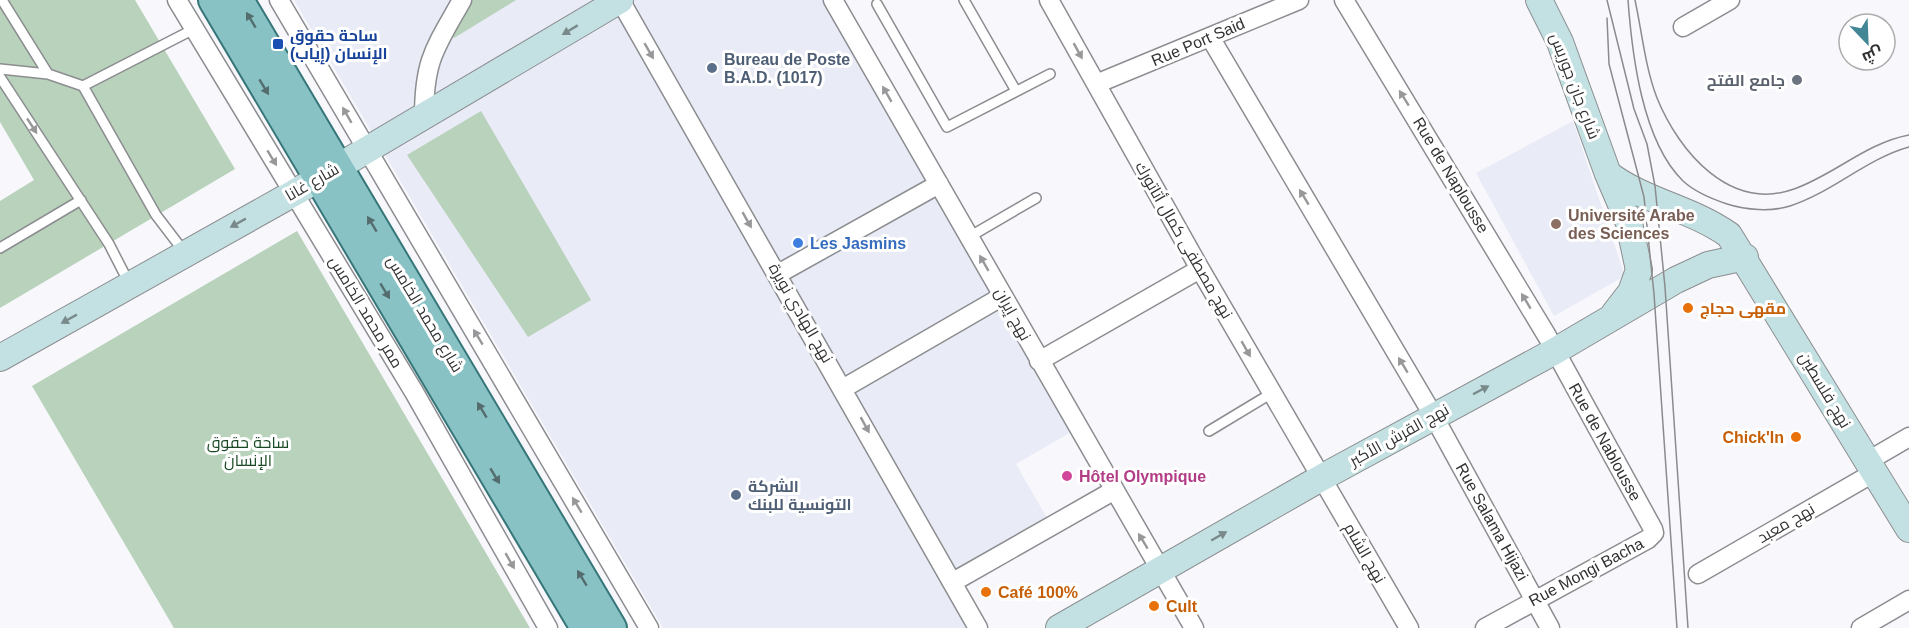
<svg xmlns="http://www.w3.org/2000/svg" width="1909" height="628" viewBox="0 0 1909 628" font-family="Arial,Cairo,sans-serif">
  <rect width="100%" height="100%" fill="#f8f8fc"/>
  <path fill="#e9ebf6" d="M294,0H824L1073,431L1016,464L1052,527L946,588L969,628H663Z
    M1573,121L1625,276L1554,316L1476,173Z"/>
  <path fill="#b8d2bb" d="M0,0H135L235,169L0,308V201L34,180L0,122Z
    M465,0H516L454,38L448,27Z
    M481,111L591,300L528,337L407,155Z
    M297,231L530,628H174L32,386Z"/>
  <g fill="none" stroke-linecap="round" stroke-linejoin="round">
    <defs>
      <path id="service" d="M2,0L48,74
        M964,0L1016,91
        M877,4L947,127L1050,74
        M0,69L48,74L83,86L156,215L185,253
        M0,77L109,244L129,283
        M83,86L194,29
        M969,237L1036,198
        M0,248L81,200
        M1209,431L1272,393"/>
      <path id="minor" d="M177,0L414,392L548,628
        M279,0L649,628
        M620,0L978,628
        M833,0L1194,628
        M1049,0L1200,269L1409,628
        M1344,0L1547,336L1653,529L1654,533L1648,539L1485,628
        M1683,27L1730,0
        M1210,37L1433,415L1550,628
        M1096,84L1299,0
        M424,117C424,60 435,48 462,0
        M778,274L939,184
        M1039,361L1200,269
        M844,388L1003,296
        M1868,461L1909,437
        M1698,574L1875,472
        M953,582L1113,491
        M1861,628L1909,600"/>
      <path id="secondary" d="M1539,0L1560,42L1608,174L1629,223L1639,270L1631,292L1614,314
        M1608,174C1645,202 1691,208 1729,235L1909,529
        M0,358L294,193L620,0
        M1059,628L1321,478L1555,351L1676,280L1708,265L1745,257"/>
      <path id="primary" d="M213,0L585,628
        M239,0L612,628"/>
    </defs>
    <use href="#service" stroke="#8c8d90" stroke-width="12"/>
    <use href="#minor" stroke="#8c8d90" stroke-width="21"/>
    <use href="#secondary" stroke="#8c8d90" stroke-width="28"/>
    <use href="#primary" stroke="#367679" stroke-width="32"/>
    <use href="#service" stroke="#fff" stroke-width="9"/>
    <use href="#minor" stroke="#fff" stroke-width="18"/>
    <use href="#secondary" stroke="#c3e1e2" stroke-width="26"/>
    <use href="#primary" stroke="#88c2c5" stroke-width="28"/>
    <path stroke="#8b8b8e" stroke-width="1.5" d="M1607,0L1634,109L1647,144L1655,186L1665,287L1688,628
      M1628,0C1632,54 1642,141 1683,181C1695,192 1712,199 1727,204C1746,210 1771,212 1790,206C1833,192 1866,159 1909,147
      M1635,0C1642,32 1645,67 1657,98C1679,152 1730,212 1794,189C1834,175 1866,143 1909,135
      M1607,18L1609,64L1644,197L1654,294L1677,628"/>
  </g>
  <defs><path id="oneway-solid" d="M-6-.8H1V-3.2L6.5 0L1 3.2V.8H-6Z" transform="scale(1.5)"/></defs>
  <g fill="#546c6e">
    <use href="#oneway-solid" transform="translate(251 20) rotate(-121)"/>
    <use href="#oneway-solid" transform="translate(264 87) rotate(59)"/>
    <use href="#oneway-solid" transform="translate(372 224) rotate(-121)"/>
    <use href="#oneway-solid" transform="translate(385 291) rotate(59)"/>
    <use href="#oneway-solid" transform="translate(482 410) rotate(-121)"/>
    <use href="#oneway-solid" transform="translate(495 476) rotate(59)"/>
    <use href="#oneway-solid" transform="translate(582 578) rotate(-121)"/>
  </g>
  <g fill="#7a8a8b">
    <use href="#oneway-solid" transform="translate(570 30) rotate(149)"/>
    <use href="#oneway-solid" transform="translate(238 223) rotate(151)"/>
    <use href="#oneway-solid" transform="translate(69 319) rotate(151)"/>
    <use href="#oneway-solid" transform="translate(1481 390) rotate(-28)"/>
    <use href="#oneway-solid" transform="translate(1219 536) rotate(-30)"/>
  </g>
  <g fill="#98989a">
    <use href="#oneway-solid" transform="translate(649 51) rotate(60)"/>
    <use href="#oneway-solid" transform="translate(1078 51) rotate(61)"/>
    <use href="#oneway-solid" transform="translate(887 94) rotate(-120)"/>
    <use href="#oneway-solid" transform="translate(1404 98) rotate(-122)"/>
    <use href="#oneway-solid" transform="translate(347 115) rotate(-120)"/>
    <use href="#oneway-solid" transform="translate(32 126) rotate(57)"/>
    <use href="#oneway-solid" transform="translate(272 158) rotate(59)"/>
    <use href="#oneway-solid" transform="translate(1304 197) rotate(-121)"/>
    <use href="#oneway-solid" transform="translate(747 220) rotate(60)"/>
    <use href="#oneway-solid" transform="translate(984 263) rotate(-120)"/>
    <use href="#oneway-solid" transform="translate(1526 301) rotate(-121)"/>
    <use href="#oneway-solid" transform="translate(478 337) rotate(-121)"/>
    <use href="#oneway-solid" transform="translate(1246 349) rotate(60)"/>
    <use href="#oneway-solid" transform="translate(1403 365) rotate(-121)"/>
    <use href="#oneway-solid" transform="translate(865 425) rotate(61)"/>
    <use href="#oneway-solid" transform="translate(577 505) rotate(-121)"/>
    <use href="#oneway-solid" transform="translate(1143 541) rotate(-121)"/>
    <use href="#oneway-solid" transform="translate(510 561) rotate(60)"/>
  </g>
  <rect fill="#1a4fb4" stroke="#fff" stroke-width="2" x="272" y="38" width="12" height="12" rx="3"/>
  <g fill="#5c6f8a" stroke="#fff" stroke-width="2">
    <circle cx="712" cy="68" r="6"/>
    <circle cx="736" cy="495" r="6"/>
  </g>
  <circle fill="#6b7280" stroke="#fff" stroke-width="2" cx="1797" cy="80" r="6"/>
  <circle fill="#8d6e63" stroke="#fff" stroke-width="2" cx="1556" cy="224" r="6"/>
  <circle fill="#3f7fe0" stroke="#fff" stroke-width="2" cx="798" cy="243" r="6"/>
  <g fill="#e8710a" stroke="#fff" stroke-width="2">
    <circle cx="1688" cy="308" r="6"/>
    <circle cx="1796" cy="437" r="6"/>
    <circle cx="986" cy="592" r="6"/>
    <circle cx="1154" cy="606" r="6"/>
  </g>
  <circle fill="#d1479c" stroke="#fff" stroke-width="2" cx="1067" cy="476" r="6"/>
  <g text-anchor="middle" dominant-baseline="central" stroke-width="6" stroke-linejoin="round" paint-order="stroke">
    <g font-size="16" font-weight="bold" fill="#164399" stroke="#fff" text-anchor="start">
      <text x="290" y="35">ساحة حقوق<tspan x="290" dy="18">الإنسان (إياب)</tspan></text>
    </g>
    <g font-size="16" fill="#323234" stroke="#fff">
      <text transform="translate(1198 42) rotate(-23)">Rue Port Said</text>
      <text transform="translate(1575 86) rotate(69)">شارع جان جوريس</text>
      <text transform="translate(1451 175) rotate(59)">Rue de Naplousse</text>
      <text transform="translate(312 182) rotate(-30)">شارع غانا</text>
      <text transform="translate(1184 240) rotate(60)">نهج مصطفى كمال أتاتورك</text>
      <text transform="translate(366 312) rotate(59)">ممر محمد الخامس</text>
      <text transform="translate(801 313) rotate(60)">نهج الهادي نويرة</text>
      <text transform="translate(425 314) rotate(59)">شارع محمد الخامس</text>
      <text transform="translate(1013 314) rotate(61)">نهج إيران</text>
      <text transform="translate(1825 390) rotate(59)">نهج فلسطين</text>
      <text transform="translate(1399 435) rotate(-29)">نهج القرش الأكبر</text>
      <text transform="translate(1605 442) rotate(61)">Rue de Nablousse</text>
      <text transform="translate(1492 522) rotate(61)">Rue Salama Hijazi</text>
      <text transform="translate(1786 523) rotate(-30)">نهج معبد</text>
      <text transform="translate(1365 553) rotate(60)">نهج الشام</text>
      <text transform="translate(1586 572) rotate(-28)">Rue Mongi Bacha</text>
    </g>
    <g font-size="16" font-weight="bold" fill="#4e5e75" stroke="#fff" text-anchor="start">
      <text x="724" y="59">Bureau de Poste<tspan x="724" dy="18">B.A.D. (1017)</tspan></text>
      <text x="748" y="486">الشركة<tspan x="748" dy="18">التونسية للبنك</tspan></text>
    </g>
    <g font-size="16" font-weight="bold" fill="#5b616d" stroke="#fff" text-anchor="end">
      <text x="1785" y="80">جامع الفتح</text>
    </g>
    <g font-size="16" font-weight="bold" fill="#785e54" stroke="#fff" text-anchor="start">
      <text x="1568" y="215">Université Arabe<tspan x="1568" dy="18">des Sciences</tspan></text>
    </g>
    <g font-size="16" font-weight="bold" fill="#366cbe" stroke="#fff" text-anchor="start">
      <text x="810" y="243">Les Jasmins</text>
    </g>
    <g font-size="16" font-weight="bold" fill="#c56008" stroke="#fff" text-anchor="start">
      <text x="1700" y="308">مقهى حجاج</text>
      <text x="1784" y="437" text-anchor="end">Chick'In</text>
      <text x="998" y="592">Café 100%</text>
      <text x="1166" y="606">Cult</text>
    </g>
    <g font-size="16" fill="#194924" stroke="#fff">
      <text x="248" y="442">ساحة حقوق<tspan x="248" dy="18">الإنسان</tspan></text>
    </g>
    <g font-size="16" font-weight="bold" fill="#b23c85" stroke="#fff" text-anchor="start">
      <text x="1079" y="476">Hôtel Olympique</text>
    </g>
  </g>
  <g transform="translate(1867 42) rotate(157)"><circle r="28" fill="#ffffff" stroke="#adadae" stroke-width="1.5"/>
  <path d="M0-4.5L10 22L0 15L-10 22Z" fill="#438695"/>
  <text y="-9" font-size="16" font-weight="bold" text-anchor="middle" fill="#323234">ش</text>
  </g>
</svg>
